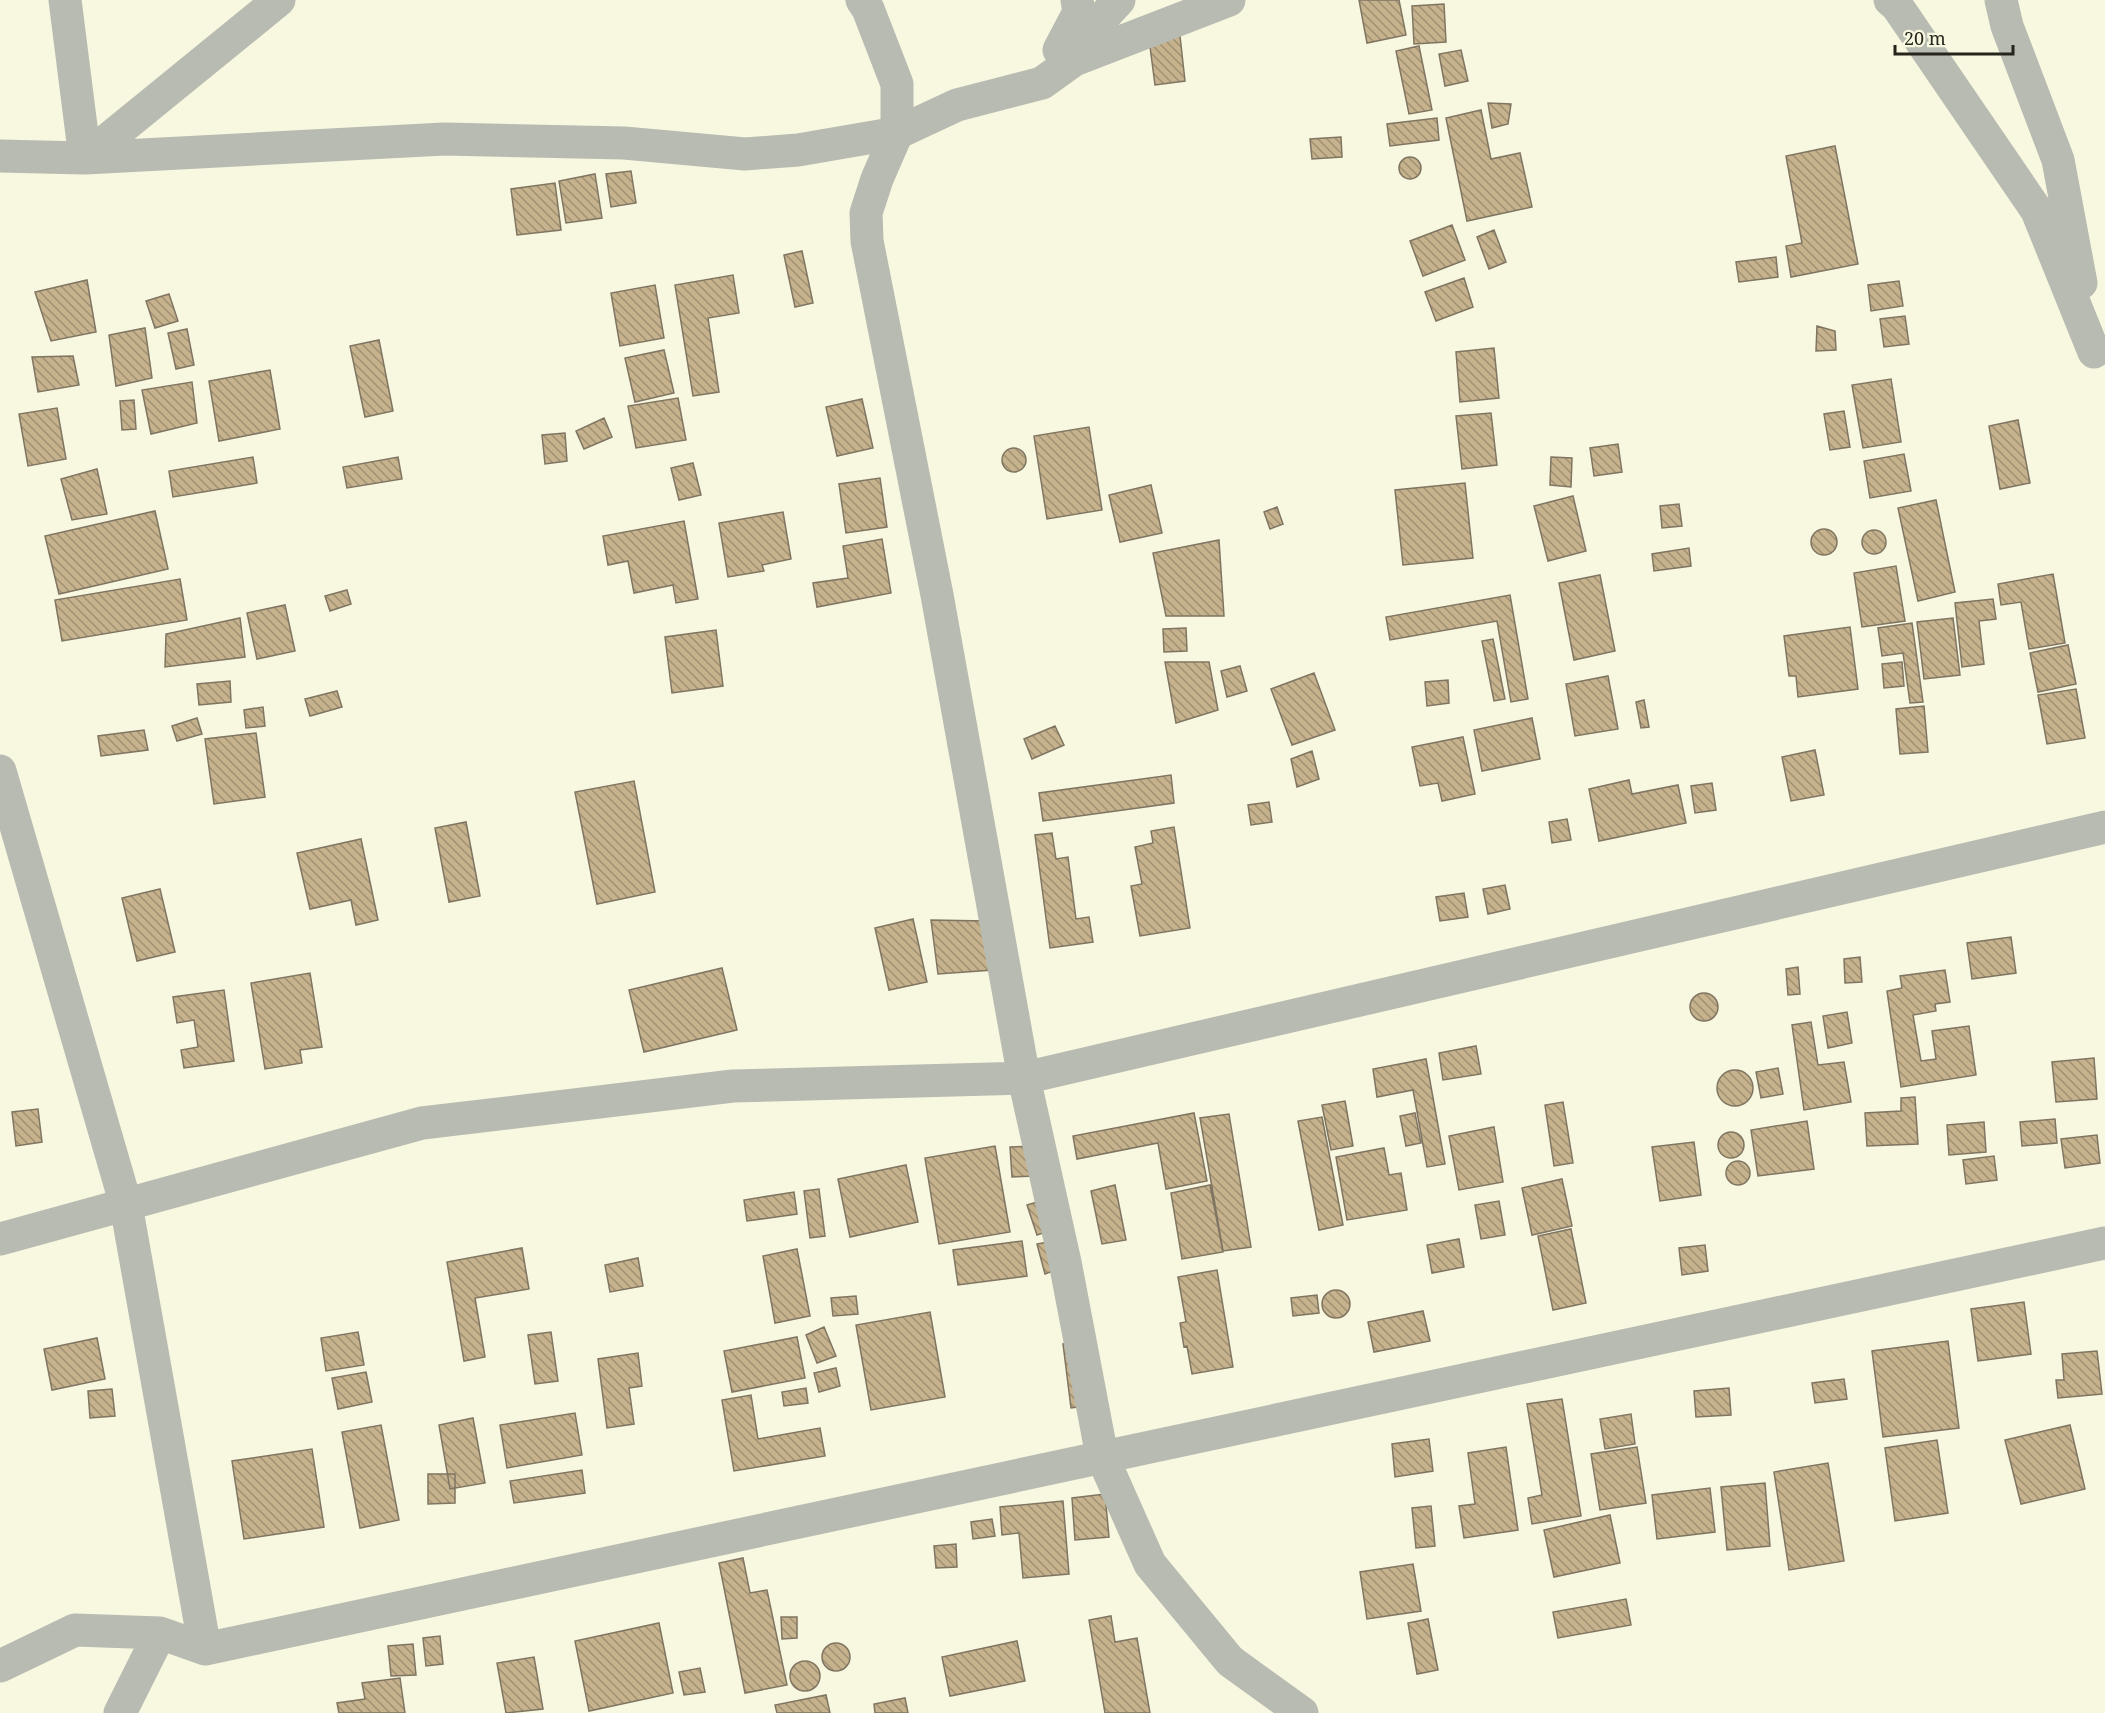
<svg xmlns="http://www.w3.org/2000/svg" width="2105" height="1713" viewBox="0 0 2105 1713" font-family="'Noto Serif',serif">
  <defs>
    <pattern id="building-back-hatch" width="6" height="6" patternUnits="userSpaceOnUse" patternTransform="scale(1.5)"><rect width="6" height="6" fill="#c6b38d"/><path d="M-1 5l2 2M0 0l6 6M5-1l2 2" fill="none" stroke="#a19172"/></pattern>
  </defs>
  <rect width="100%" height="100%" fill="#f8f7df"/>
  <path fill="url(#building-back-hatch)" stroke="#7f7562" stroke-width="1.5" d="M1359,0H1399L1406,35L1367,43Z
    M1444,4L1446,42L1414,44L1412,6Z
    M1180,36L1185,81L1155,85L1149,39Z
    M1419,46L1432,110L1409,114L1396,51Z
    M1461,50L1468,81L1445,86L1439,54Z
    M1488,103L1511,104L1508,124L1492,128Z
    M1481,110L1491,159L1520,153L1532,207L1467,221L1446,118Z
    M1437,118L1439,140L1390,146L1387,124Z
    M1341,137L1342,157L1312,159L1310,139Z
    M1835,146L1858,264L1791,277L1786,246L1802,243L1786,156Z
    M1399 168a11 11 0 1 1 22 0a11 11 0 1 1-22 0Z
    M631,171L636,203L611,207L606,174Z
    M595,174L602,218L566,223L559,181Z
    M555,183L561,230L517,235L511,189Z
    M1452,225L1465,260L1423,276L1410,241Z
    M1494,230L1506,262L1489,269L1477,237Z
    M802,251L813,303L795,307L784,255Z
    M1776,257L1778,277L1739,282L1736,262Z
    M733,275L739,313L708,318L719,392L693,396L675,285Z
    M1464,278L1473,307L1436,321L1425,292Z
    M87,280L96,332L51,341L35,292Z
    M1899,281L1903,306L1871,311L1868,285Z
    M655,285L664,338L620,346L611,293Z
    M169,294L178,321L155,328L146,301Z
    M1905,316L1909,344L1884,347L1880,319Z
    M1817,326L1835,331L1836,350L1816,351Z
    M145,328L152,378L116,386L109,335Z
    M187,329L194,365L176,369L168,333Z
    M379,340L393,411L365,417L350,346Z
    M1494,348L1499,398L1460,402L1456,352Z
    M664,350L674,393L635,402L625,358Z
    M73,356L79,385L38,392L32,357Z
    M270,370L280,429L219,441L209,381Z
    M1891,379L1901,442L1863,448L1852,385Z
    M192,382L197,423L151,434L142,390Z
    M678,398L686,440L636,448L628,406Z
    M862,399L873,448L837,456L826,407Z
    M134,400L136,429L122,430L120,401Z
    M57,408L66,459L28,466L19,414Z
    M1844,411L1850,447L1830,450L1824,414Z
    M1491,413L1497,465L1462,469L1456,416Z
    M604,418L612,437L584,449L576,431Z
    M2018,420L2030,483L2000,489L1989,426Z
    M1089,427L1102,510L1047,519L1034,436Z
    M565,433L567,461L545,464L542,435Z
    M1618,444L1622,472L1594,476L1590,448Z
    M1002 460a12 12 0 1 1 24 0a12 12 0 1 1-24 0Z
    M1904,454L1911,491L1870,498L1864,461Z
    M253,457L257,483L173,497L169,471Z
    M398,457L402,479L347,488L343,467Z
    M1551,457L1572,458L1571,487L1550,485Z
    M693,463L701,495L679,500L671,468Z
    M97,469L107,514L72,520L61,479Z
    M880,478L887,527L846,533L839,484Z
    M1465,483L1473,558L1403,565L1395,490Z
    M1151,485L1162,533L1120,542L1109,495Z
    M1573,496L1586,551L1548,561L1534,506Z
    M1936,500L1955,592L1918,601L1898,508Z
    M1679,504L1682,526L1662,528L1660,506Z
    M1277,507L1283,524L1270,529L1264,512Z
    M155,511L168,569L59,594L45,536Z
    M783,512L791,559L762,565L764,571L728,577L719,523Z
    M684,521L698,599L676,603L673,585L634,593L628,561L608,565L603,536Z
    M1811 542a13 13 0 1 1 26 0a13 13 0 1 1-26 0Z
    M1862 542a12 12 0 1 1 24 0a12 12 0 1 1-24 0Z
    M882,539L891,593L817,607L813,583L848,578L843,546Z
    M1219,540L1224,616H1166L1153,553Z
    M1689,548L1691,566L1654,571L1652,554Z
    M1896,566L1905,621L1862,627L1854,573Z
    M2053,574L2065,643L2029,649L2021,602L2001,605L1998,584Z
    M1600,575L1615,651L1574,660L1559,583Z
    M180,579L187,620L62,641L55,600Z
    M347,590L351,604L330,611L325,596Z
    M1510,595L1528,699L1511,702L1497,621L1390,640L1386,617Z
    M1993,599L1996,619L1979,621L1984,664L1962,667L1955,603Z
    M285,605L295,651L257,659L247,613Z
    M240,618L245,657L165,667L166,634Z
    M1953,618L1960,675L1924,679L1917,622Z
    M1912,623L1923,702L1910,703L1903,653L1882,656L1878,628Z
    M1850,627L1858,689L1798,697L1796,676H1789L1784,636Z
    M1186,628L1187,651L1164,652L1163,629Z
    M716,630L723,686L672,693L665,637Z
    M1493,639L1505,699L1494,701L1482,641Z
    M2068,645L2076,684L2038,692L2030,653Z
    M1165,662H1209L1218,710L1176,723Z
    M1902,662L1904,686L1884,688L1882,664Z
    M1240,666L1247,691L1227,697L1221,671Z
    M1314,673L1335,730L1292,745L1271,689Z
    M1608,676L1618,729L1575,736L1566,684Z
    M1448,680L1449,703L1427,706L1425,682Z
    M230,681L231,702L199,705L197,684Z
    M2076,689L2085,738L2047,744L2038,695Z
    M337,691L342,707L310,716L305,699Z
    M1644,700L1649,727L1641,728L1636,702Z
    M1924,706L1928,752L1900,754L1896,709Z
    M263,707L265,726L246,728L244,710Z
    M197,718L202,734L177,741L172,726Z
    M1532,718L1540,759L1482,771L1474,730Z
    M1055,726L1064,745L1032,759L1024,739Z
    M144,730L148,750L101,756L98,736Z
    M256,733L265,797L214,804L205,739Z
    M1463,737L1475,794L1442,801L1438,783L1420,786L1412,747Z
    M1815,750L1824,795L1791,801L1782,757Z
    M1312,751L1319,779L1297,787L1291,759Z
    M1171,775L1174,803L1043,821L1039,793Z
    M1629,780L1632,794L1678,785L1686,823L1599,841L1589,789Z
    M634,781L655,892L597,904L575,792Z
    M1712,783L1716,810L1695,813L1691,786Z
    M1269,802L1272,822L1251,825L1248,805Z
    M1567,819L1571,840L1552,843L1549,822Z
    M466,822L480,896L449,902L435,828Z
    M1174,827L1190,928L1140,936L1131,886L1142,884L1135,847L1153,843L1151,831Z
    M1052,833L1056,859L1068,857L1076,919L1089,917L1093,942L1050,948L1035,835Z
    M361,839L378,920L356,925L351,900L310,909L297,853Z
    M1505,885L1510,909L1488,914L1483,889Z
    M160,889L175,952L137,961L122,898Z
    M1464,893L1468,917L1440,921L1436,897Z
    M913,919L927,982L889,990L875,928Z
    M931,920L986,921L993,970L938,974Z
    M2011,937L2016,973L1972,979L1967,943Z
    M1860,957L1862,982L1845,983L1844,959Z
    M1798,967L1800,994L1788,995L1786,969Z
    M722,968L737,1030L644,1052L629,990Z
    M1945,970L1950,1002L1935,1004L1936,1011L1913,1015L1921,1061L1936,1059L1932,1031L1969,1026L1976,1075L1901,1087L1887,991L1902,988L1900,976Z
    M310,973L322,1047L300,1050L302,1063L265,1069L251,983Z
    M224,990L234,1061L184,1068L181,1050L198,1047L194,1020L177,1023L173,997Z
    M1690 1007a14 14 0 1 1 28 0a14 14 0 1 1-28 0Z
    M1847,1012L1852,1043L1828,1048L1823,1016Z
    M1811,1022L1818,1065L1844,1062L1851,1102L1804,1110L1792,1025Z
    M1476,1046L1481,1074L1443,1080L1439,1053Z
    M2094,1058L2097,1099L2056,1102L2052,1062Z
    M1426,1059L1445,1164L1427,1167L1413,1090L1377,1097L1373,1069Z
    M1778,1068L1783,1094L1761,1098L1756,1072Z
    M1717 1088a18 18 0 1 1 36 0a18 18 0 1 1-36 0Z
    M1915,1097L1918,1144L1867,1146L1865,1113L1901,1111V1098Z
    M1345,1101L1353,1146L1331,1150L1322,1105Z
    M1563,1102L1573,1163L1554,1166L1545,1105Z
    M38,1109L42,1142L16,1146L12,1112Z
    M1194,1113L1207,1181L1166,1189L1158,1143L1077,1159L1073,1136Z
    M1415,1113L1421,1143L1406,1146L1400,1116Z
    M1229,1114L1251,1247L1223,1251L1200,1118Z
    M1322,1117L1343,1225L1319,1230L1298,1121Z
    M2055,1119L2057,1143L2022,1146L2020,1122Z
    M1807,1121L1814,1169L1758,1176L1751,1130Z
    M1984,1122L1986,1152L1949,1155L1947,1125Z
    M1494,1127L1503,1182L1459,1190L1449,1136Z
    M1718 1145a13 13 0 1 1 26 0a13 13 0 1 1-26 0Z
    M2097,1135L2100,1163L2065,1168L2061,1139Z
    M1694,1142L1701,1195L1660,1201L1652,1147Z
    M995,1146L1010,1232L939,1244L925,1158Z
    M1034,1146L1035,1176L1012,1177L1010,1147Z
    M1384,1148L1389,1175L1401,1173L1407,1210L1347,1220L1336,1157Z
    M1994,1156L1997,1180L1966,1184L1963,1160Z
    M1726 1173a12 12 0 1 1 24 0a12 12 0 1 1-24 0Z
    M906,1165L918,1222L850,1237L838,1179Z
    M1562,1179L1572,1226L1532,1235L1522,1188Z
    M1115,1185L1126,1240L1102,1244L1091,1191Z
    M1210,1185L1223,1252L1182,1259L1171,1193Z
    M819,1189L825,1236L810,1238L804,1191Z
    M794,1192L797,1214L747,1221L744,1200Z
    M1044,1200L1052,1230L1037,1235L1027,1205Z
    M1499,1201L1505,1235L1481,1239L1475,1205Z
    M1571,1229L1586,1303L1553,1310L1538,1236Z
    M1459,1239L1464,1267L1432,1273L1427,1245Z
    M1022,1241L1027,1276L958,1285L953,1250Z
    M1053,1241L1058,1269L1045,1274L1037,1244Z
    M1705,1245L1708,1271L1682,1275L1679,1248Z
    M522,1248L529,1289L475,1298L485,1357L464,1361L447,1262Z
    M797,1249L810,1316L775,1323L763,1256Z
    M638,1258L643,1286L610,1292L605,1265Z
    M1217,1270L1233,1367L1192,1374L1187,1346L1184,1347L1180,1323L1186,1322L1178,1277Z
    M1322 1304a14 14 0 1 1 28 0a14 14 0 1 1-28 0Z
    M1317,1295L1319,1313L1293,1316L1291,1298Z
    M856,1296L858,1314L833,1316L831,1298Z
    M2024,1302L2031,1354L1978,1361L1971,1309Z
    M1423,1311L1430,1341L1374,1352L1368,1322Z
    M930,1312L945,1397L871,1410L856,1325Z
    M824,1327L836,1356L817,1363L806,1335Z
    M358,1332L364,1365L326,1371L321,1338Z
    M551,1332L558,1381L535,1384L528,1335Z
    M797,1337L805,1378L732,1392L724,1351Z
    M97,1338L105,1379L52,1390L44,1349Z
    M1948,1341L1959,1428L1883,1437L1872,1351Z
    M1078,1342L1086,1406L1071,1408L1063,1344Z
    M2097,1351L2102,1394L2058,1398L2056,1380H2064L2062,1354Z
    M638,1353L642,1386L629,1388L634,1424L607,1428L598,1359Z
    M836,1368L840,1386L819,1392L814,1373Z
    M366,1372L372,1402L338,1409L332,1378Z
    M1844,1379L1847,1399L1815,1403L1812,1383Z
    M806,1388L808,1403L784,1406L782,1392Z
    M1729,1388L1731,1415L1696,1417L1694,1391Z
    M112,1389L115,1416L90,1418L88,1391Z
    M751,1395L758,1439L820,1428L825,1456L734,1471L722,1400Z
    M1562,1399L1581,1516L1532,1524L1528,1498L1542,1495L1527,1404Z
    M575,1413L582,1455L507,1468L500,1425Z
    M1631,1414L1635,1444L1605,1449L1600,1419Z
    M473,1418L485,1483L450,1489L439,1425Z
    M381,1425L399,1520L360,1528L342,1432Z
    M2070,1425L2085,1489L2021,1504L2005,1440Z
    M1429,1439L1433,1471L1395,1477L1392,1444Z
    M1937,1440L1948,1513L1895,1521L1885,1448Z
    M1506,1447L1518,1530L1464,1538L1459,1506L1475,1504L1468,1453Z
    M1637,1447L1646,1503L1600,1510L1591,1454Z
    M312,1449L324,1527L244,1539L232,1461Z
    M1828,1463L1844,1561L1789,1570L1774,1472Z
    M582,1470L585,1493L514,1503L510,1481Z
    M428,1474H455V1503L428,1504Z
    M1765,1483L1770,1546L1727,1550L1721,1487Z
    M1710,1488L1715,1532L1657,1539L1652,1495Z
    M1105,1494L1109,1537L1075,1540L1072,1498Z
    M1063,1501L1069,1574L1023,1578L1019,1533L1002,1535L1000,1507Z
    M1431,1506L1435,1546L1416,1548L1412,1508Z
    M1610,1515L1620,1563L1554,1577L1544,1530Z
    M992,1519L995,1536L973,1539L971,1522Z
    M956,1544L957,1567L936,1568L934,1546Z
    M743,1558L750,1593L767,1590L787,1685L745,1693L719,1563Z
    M1413,1564L1421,1611L1367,1619L1360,1572Z
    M1626,1599L1631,1625L1558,1638L1553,1612Z
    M1111,1616L1115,1642L1137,1638L1150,1713H1105L1089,1620Z
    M781,1617H797V1638L782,1639Z
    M1428,1619L1438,1670L1417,1674L1408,1623Z
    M659,1623L673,1693L589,1711L575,1641Z
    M440,1636L443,1664L426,1666L423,1638Z
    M1017,1641L1025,1681L950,1696L942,1657Z
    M822 1657a14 14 0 1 1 28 0a14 14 0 1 1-28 0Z
    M413,1644L416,1675L391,1676L388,1646Z
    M534,1657L543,1709L506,1713L497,1663Z
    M790 1676a15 15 0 1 1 30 0a15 15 0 1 1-30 0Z
    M700,1668L705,1692L684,1695L679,1672Z
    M400,1678L405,1713H339L337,1703L365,1699L362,1683Z
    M826,1695L830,1713H777L775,1705Z
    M905,1698L908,1713H875L874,1704Z"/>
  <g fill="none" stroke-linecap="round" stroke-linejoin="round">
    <path stroke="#b7bbb1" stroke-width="33" d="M65,0L85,158
      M862,0L868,9L897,84V133L877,179L866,213L867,241L937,595L1024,1078L1065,1262L1102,1456L1150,1564L1230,1661L1302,1713
      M1890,0L1897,6L2037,211L2094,352
      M2001,0L2007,26L2058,160L2081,283
      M1059,50L1079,12L1077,0
      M1064,60L1119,0
      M0,156L85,158L444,139L624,143L745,154L798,150L897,133L957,105L1042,83L1074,60L1229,0
      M85,158L279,0
      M0,771L126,1205L205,1649
      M0,1239L422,1123L733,1086L1024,1078L2105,827
      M0,1666L75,1630L160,1633
      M120,1713L160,1633L205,1649L2105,1243"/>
  </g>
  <path d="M1895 45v9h118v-9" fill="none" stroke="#25251c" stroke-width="3"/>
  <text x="1904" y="45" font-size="18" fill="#25251c" stroke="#f8f7df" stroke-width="4.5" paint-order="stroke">20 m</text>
</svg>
